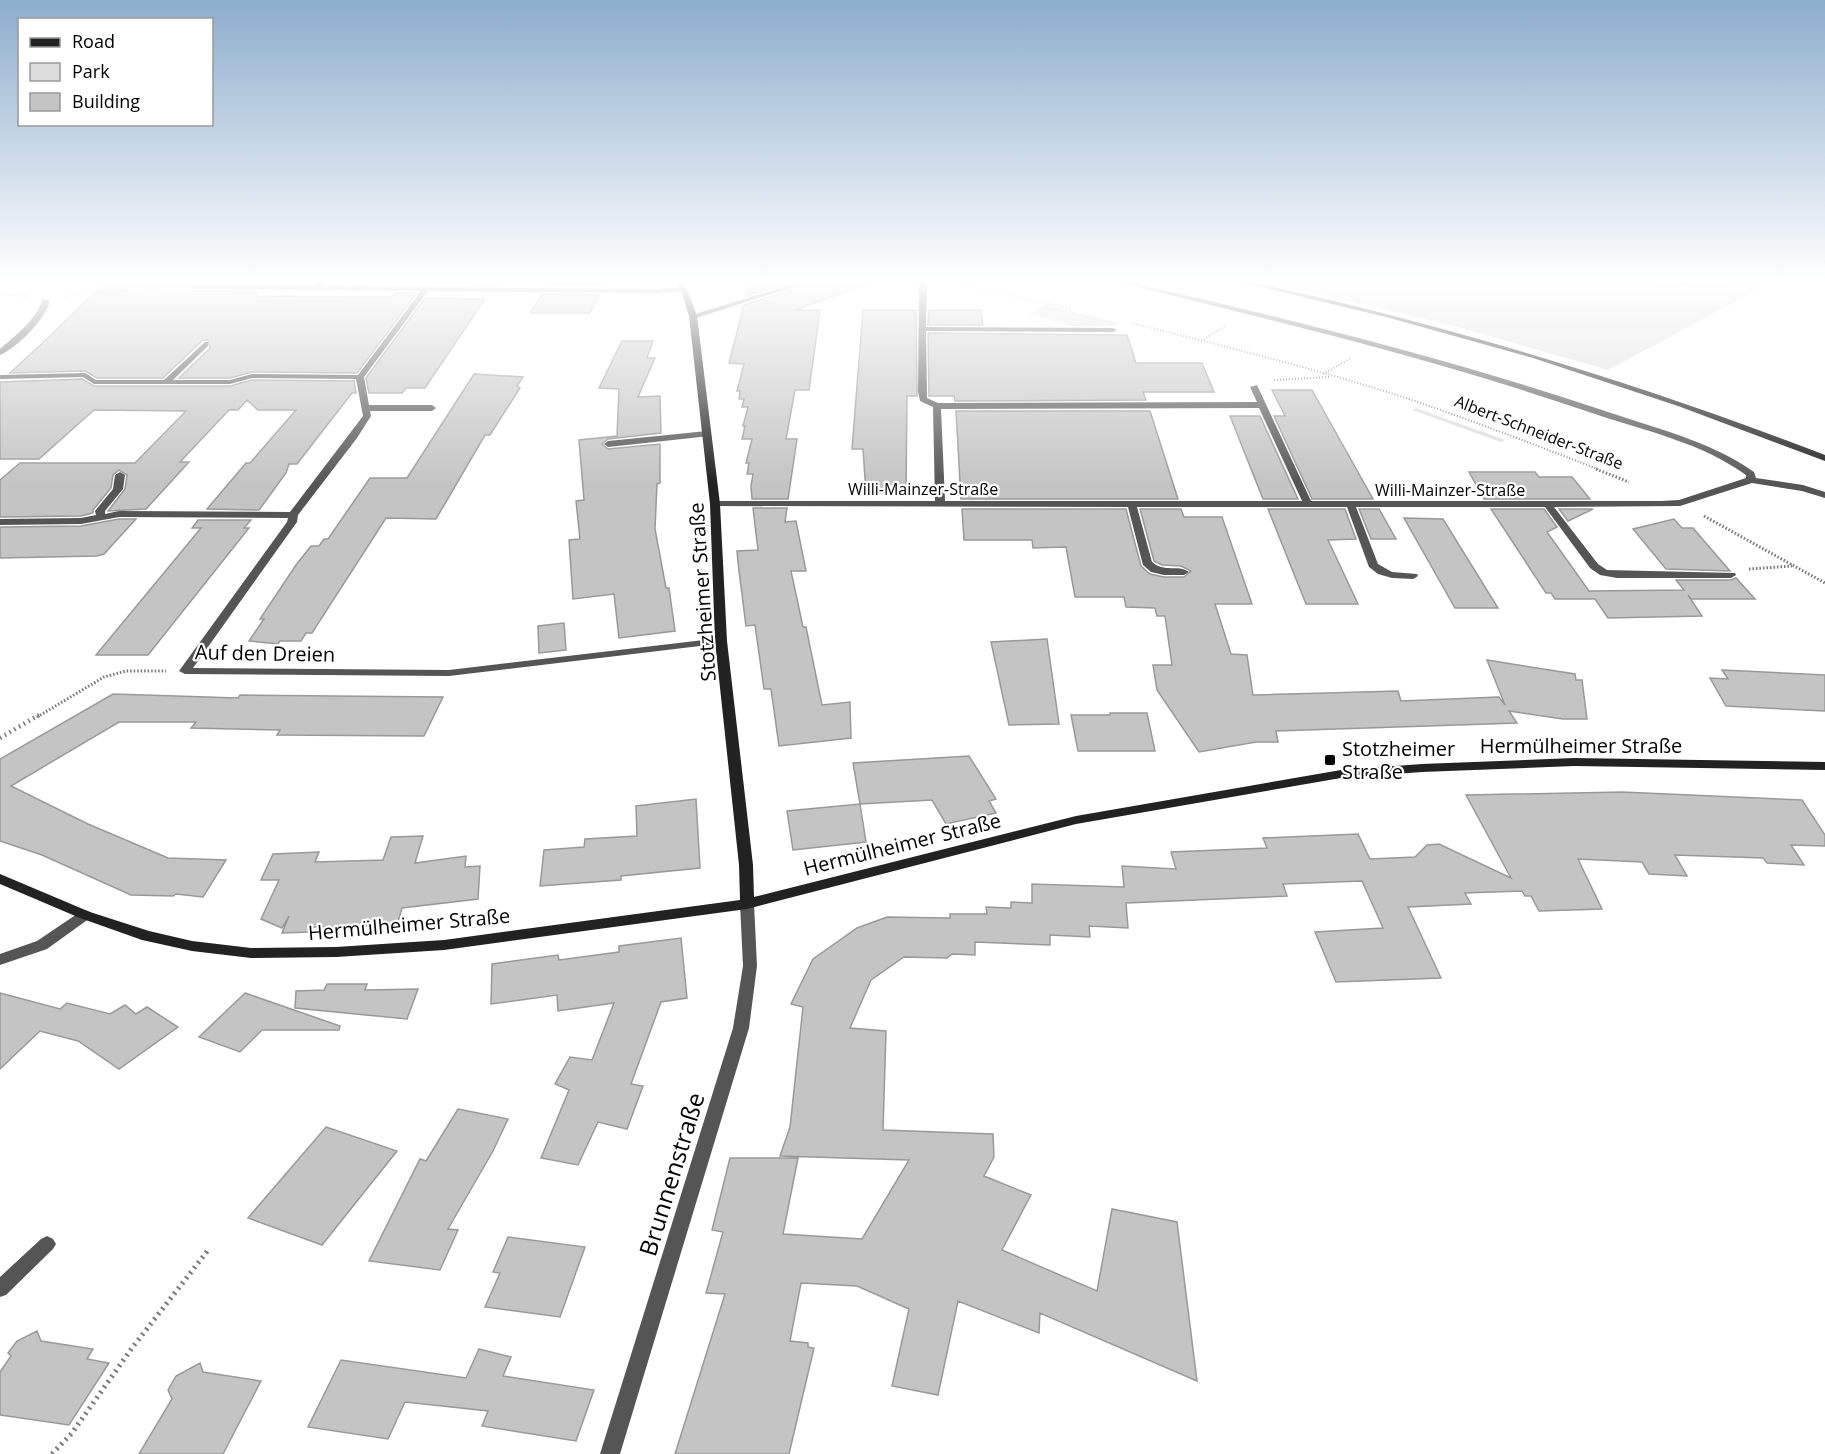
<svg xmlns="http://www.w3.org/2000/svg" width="1825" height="1454" viewBox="0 0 1825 1454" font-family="'Open Sans',sans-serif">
  <rect width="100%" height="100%" fill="#fff"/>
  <path fill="#dcdcdc" d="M1263,281H1774L1608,370L1458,327Z
    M1045,305L1112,321L1119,323L1115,326H1073L1029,314Z
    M1416,408L1505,440L1501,442L1412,410Z"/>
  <path fill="#c4c4c4" stroke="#999" stroke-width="1.5" d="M106,281H256V283H192L190,289L192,291L256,292V296L368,297H392L395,293H417L357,373L252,372L230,378H179L210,348L208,340H203L163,378H97L85,371L10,373L49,337Z
    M550,281H607L604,286H547Z
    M750,281H796L746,296Z
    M814,281H865L866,285L795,310H820L809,390H795L786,439H797L788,499H752L751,486L753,474H747L749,463H746L752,439H742L745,426H743L748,407H742L744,399H739L740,391H737L744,364L729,363L744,305L813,283Z
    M542,294L600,295L590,313H530Z
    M425,298L485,299L425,388H406L402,393H369L366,378Z
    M863,310H916L917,396H907L906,493H866L863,449H852Z
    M929,310H981L983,325H928Z
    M928,333L1127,335L1136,363H1202L1214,392H1143L1146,400L955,401L954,396H929Z
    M622,341H653L647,358H655L638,397L660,396L661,433L608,439L602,444L608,449L660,444V483L657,484L655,529L666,588H669L675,631L619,638L614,594L573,599L569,540L580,539L576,501L584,500L579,440L617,436L619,389L599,388Z
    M474,374L523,377L517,386L520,388L490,435H485L436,519L386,518L312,633H306L301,641H280L278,644L249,641L264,619H260L296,565L311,546H319L324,539H328L370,478H407Z
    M82,379L94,386H230L252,380L354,381L356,393H352L297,464H289L286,473L259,510L207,509L246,463H250L296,410H258L247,400L238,410H229L180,462H189L146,509L108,511L125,489L127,475L119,470L113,475L111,488L93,510V513L81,516L0,517V480L20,463H135L186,411L94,410L39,459H0V382Z
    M1272,390H1312L1373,499H1312L1274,416H1285Z
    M956,411H1150L1178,499H961Z
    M1230,416H1260L1298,499H1263Z
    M1469,472H1535L1539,477H1572L1590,499H1484Z
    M753,508H787L785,522L796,521L806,571H791L803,627H806L822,705L850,702L851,738L779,746L771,689H764L755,625L746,626L739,571L737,551L758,550Z
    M962,509H1126L1141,566L1150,574L1164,577H1184L1191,571L1181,566L1162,565L1154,561L1140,509H1181L1184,517H1222L1252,604H1215L1231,654L1247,655L1253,695L1398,691L1401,701L1499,697L1505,705L1487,660L1575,674L1576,680H1582L1587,719H1563L1509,711L1517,723L1276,731L1278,742H1256L1199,752L1157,690L1153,665H1172L1165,616H1157L1155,608L1126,607L1124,597H1075L1066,547L1033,548L1032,540H964Z
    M1268,509H1345L1356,539L1328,540L1358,604H1306Z
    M1359,509H1379L1396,539H1371Z
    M1491,509H1544L1557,527L1547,532L1589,591L1684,590L1676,580H1731L1736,578L1755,599H1691L1688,595L1702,616L1608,618L1595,599H1555L1551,593H1546Z
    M1559,509H1593L1568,521Z
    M1404,518L1443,519L1498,608H1455Z
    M119,519H136L104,554L97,556L0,558V527L81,526Z
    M1674,519L1682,528H1693L1730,571L1666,569L1633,529Z
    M198,520H251L244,528H249L148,655H96L201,528H192Z
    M564,623L566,650L539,653L538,626Z
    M1047,639L1059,724L1009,725L991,642Z
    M1722,670L1825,675V711L1726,706L1710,678L1728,679Z
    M113,694L238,698L240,695L443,697L424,736L277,735L280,730L191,728L196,722H119L11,786L88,824L168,858L226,860L203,897L176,894L173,896L131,895L42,855L0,841V759Z
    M1110,713H1147L1155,751H1078L1071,715H1110Z
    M969,756L996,799L989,801L996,813L946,824L932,800L860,804L853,763Z
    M1622,792L1802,800L1825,835V846L1791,845L1804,865L1767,863L1763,858L1675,855L1687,876L1649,874L1642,862L1578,859L1602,909L1539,911L1531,896H1525L1522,891L1465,893L1471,904L1408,907L1441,978L1336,982L1315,932L1383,928L1362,881L1283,884L1287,896L1126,903L1128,928L1089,926L1090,937L1050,935V945L975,942V955L952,954L947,958L904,957L871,980L850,1028L886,1031L883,1130L993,1134L994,1157L984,1176L1031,1195L1002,1250L1097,1291L1112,1209L1177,1222L1197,1381L1040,1313L1039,1333L958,1301L938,1395L892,1386L909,1309L857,1286L801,1283L790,1341L808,1343V1347L814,1348L789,1454H675L725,1294L706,1293L723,1232L712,1230L730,1158H798L783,1234L862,1239L909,1160L780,1156L790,1127L803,1007L791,1004L813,959L857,928L887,917L950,918V914H987L986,907L1011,908V902L1032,903V884L1124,887L1122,866L1176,869L1171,852L1267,848L1263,838L1358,834L1370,859L1415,857L1427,845L1439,844L1511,878L1466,795Z
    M696,799L700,868L621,876V880L540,886L544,850L584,847L585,839L637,836L636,806Z
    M860,804L866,842L793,850L787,811Z
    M423,836L415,863L466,856L465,867L480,866L478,899L402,908L397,925L314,927L311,932L282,933L289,916L282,928L261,919L279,880H261L273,854L319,852L315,862L383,860L391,837Z
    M681,938L687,998L661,1002L631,1084L643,1086L627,1129L598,1122L578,1165L541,1158L569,1090L555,1084L570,1057L592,1060L614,1003L558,1011L557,995L491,1004L492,964L558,955L559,960L619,952V946Z
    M327,984H367L365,990L418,989L407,1019L295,1008L296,991L324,990Z
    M0,993L60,1009L67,1003L110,1014L125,1005L136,1014L147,1007L178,1027L119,1069L78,1041L40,1031L0,1069Z
    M245,993L340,1026L339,1030H262L240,1052L199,1037Z
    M458,1109L508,1119L493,1151L448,1229L458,1230L440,1270L369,1261L420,1159L426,1161Z
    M326,1127L397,1151L322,1245L248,1218Z
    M508,1237L585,1247L560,1317L485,1307L500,1273L493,1272Z
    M37,1331L41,1341L93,1349L87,1359L109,1363L69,1425L0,1415V1372L11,1356L8,1353L17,1341Z
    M479,1349L511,1357L503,1376L594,1390L576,1441L482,1426L488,1411L405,1402L388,1439L308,1427L341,1360L466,1378Z
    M200,1363L203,1372L261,1381L223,1454H139L172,1399L168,1390L176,1376Z"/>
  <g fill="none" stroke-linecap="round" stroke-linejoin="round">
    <path stroke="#777" stroke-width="2" stroke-dasharray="1 2" stroke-linecap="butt" d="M946,281L1071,309
      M1647,281L1703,286L1728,281
      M1804,281L1825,285
      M0,295L28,296
      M64,297L89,292L176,288
      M1131,323C1228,347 1326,371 1421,403C1481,424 1541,447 1600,470
      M1201,341L1225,326
      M1323,374L1351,358
      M1274,380L1329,377"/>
    <path stroke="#777" stroke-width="3" stroke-dasharray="1.5 2" stroke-linecap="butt" d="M1596,469L1629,482
      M1704,516L1825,583
      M1749,569L1792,566
      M37,717L104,677L126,671H166"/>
    <path stroke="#777" stroke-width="4.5" stroke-dasharray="1.5 4" stroke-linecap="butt" d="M0,738L39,715"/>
    <path stroke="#777" stroke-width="5" stroke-dasharray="2 4.5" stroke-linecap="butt" d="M52,1454L72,1433L132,1348L209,1249"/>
    <path fill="#555" fill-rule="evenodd" d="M321,281H330L314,290L307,288Z
      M352,281H360L365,284L360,291H354L353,289L357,285Z
      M707,431L710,432V436L608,447L604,444L608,441Z
      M85,910L90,912L92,915L90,918L47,949L0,965V954L37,941L80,912Z"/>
    <path fill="#555" fill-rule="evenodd" d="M678,281H684L686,291L658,293L428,291L364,377L369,405H432L436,408L432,411H370L371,416L357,438L298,515L297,522L193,668L449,670L721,638L727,641L725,643L449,676L185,674L179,671L287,522L288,518L119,517L81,524L0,525V519L81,518L96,515L95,511L113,489L115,475L120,472L125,475L123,489L105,511V514L119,511L290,512L363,416L356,379L252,378L230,384H94L83,377L0,379V375L85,373L96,380H164L205,342H208V346L173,380H230L252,374L358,375L421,291L195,289H192V285L658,289L679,287Z
      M802,281H812L696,318L689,316Z
      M917,281H925L927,283L926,327L1113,328L1117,330L1113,332L926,331L927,398L938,403L1257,402L1250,387L1257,385L1311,501H1661L1679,500L1746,478V475C1702,443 1646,431 1595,414C1438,360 1277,321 1116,282L1115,281H1125C1285,318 1444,357 1599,409C1651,427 1709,440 1754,472L1756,478L1803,485L1825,492V498L1802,491L1752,483L1680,506L1554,507L1598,564L1607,570L1735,573L1736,575L1731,578H1617L1600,575L1590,568L1545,507H1356L1378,564L1392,572L1417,574L1418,576L1413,579L1392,578L1378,574L1369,567L1347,507H1137L1152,562C1164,573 1178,564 1189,572L1184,575H1164L1151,572L1143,565L1128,507L712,506V502L715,501H935L933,407L920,401L918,391L919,283ZM1259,408L1302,501H945L941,409Z
      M43,299L50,301C44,321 19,346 0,355V349C18,333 34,322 43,299Z
      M747,899L752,901L754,904L757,966L749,1028L620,1454H600L733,1028L743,966L740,904L742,901Z
      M47,1236L53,1239L56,1244L53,1249L6,1295L0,1297V1277L41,1239Z"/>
    <path fill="#222" fill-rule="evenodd" d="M1235,281H1247C1444,324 1636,382 1825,455V461L1678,406L1533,358L1386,317Z
      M680,287L687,289L697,316L720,504L727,641L753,865L754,897L1076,816L1341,770L1422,764L1574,758L1825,762V770L1574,766L1422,772L1341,778L1076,824L747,909L444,950L336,957L251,958L192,951L142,940L80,918L0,884V874L90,912L149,931L192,941L251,948L336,947L444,940L740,900L739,865L715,641L710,504L689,316Z"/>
  </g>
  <linearGradient id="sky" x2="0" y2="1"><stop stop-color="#8cadcc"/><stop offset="0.58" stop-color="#fff"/><stop offset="1" stop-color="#fff" stop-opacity="0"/></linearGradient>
  <rect width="1825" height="484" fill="url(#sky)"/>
  <rect fill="#000" stroke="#fff" stroke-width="2" x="1324" y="754" width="12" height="12" rx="3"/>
  <g text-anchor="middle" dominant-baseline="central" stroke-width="4.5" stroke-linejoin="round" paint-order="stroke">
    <g font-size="16" fill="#000" stroke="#fff">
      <text transform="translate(1539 432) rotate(21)">Albert-Schneider-Straße</text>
      <text x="923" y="489">Willi-Mainzer-Straße</text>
      <text x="1450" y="490">Willi-Mainzer-Straße</text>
    </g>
    <g font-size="20" fill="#000" stroke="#fff">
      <text transform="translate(702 592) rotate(-94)">Stotzheimer Straße</text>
      <text transform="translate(265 653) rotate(1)">Auf den Dreien</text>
      <text x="1581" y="745">Hermülheimer Straße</text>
      <text transform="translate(902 844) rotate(-14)">Hermülheimer Straße</text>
      <text transform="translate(409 924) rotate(-5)">Hermülheimer Straße</text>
    </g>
    <g font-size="20" fill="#000" stroke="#fff" text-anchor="start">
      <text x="1342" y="748">Stotzheimer<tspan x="1342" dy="23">Straße</tspan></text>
    </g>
    <g font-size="24" fill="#000" stroke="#fff">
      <text transform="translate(671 1174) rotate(-73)">Brunnenstraße</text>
    </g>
  </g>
  <rect x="18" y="18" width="195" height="108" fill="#ffffff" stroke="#999999" stroke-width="1.5"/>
  <rect x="30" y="38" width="30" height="9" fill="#222222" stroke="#999999" stroke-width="1.5"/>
  <text x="72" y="48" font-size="18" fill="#000000">Road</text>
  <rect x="30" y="63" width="30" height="18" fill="#dcdcdc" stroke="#999999" stroke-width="1.5"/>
  <text x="72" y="78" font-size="18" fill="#000000">Park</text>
  <rect x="30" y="93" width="30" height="18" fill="#c4c4c4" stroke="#999999" stroke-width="1.5"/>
  <text x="72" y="108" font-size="18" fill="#000000">Building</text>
</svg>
